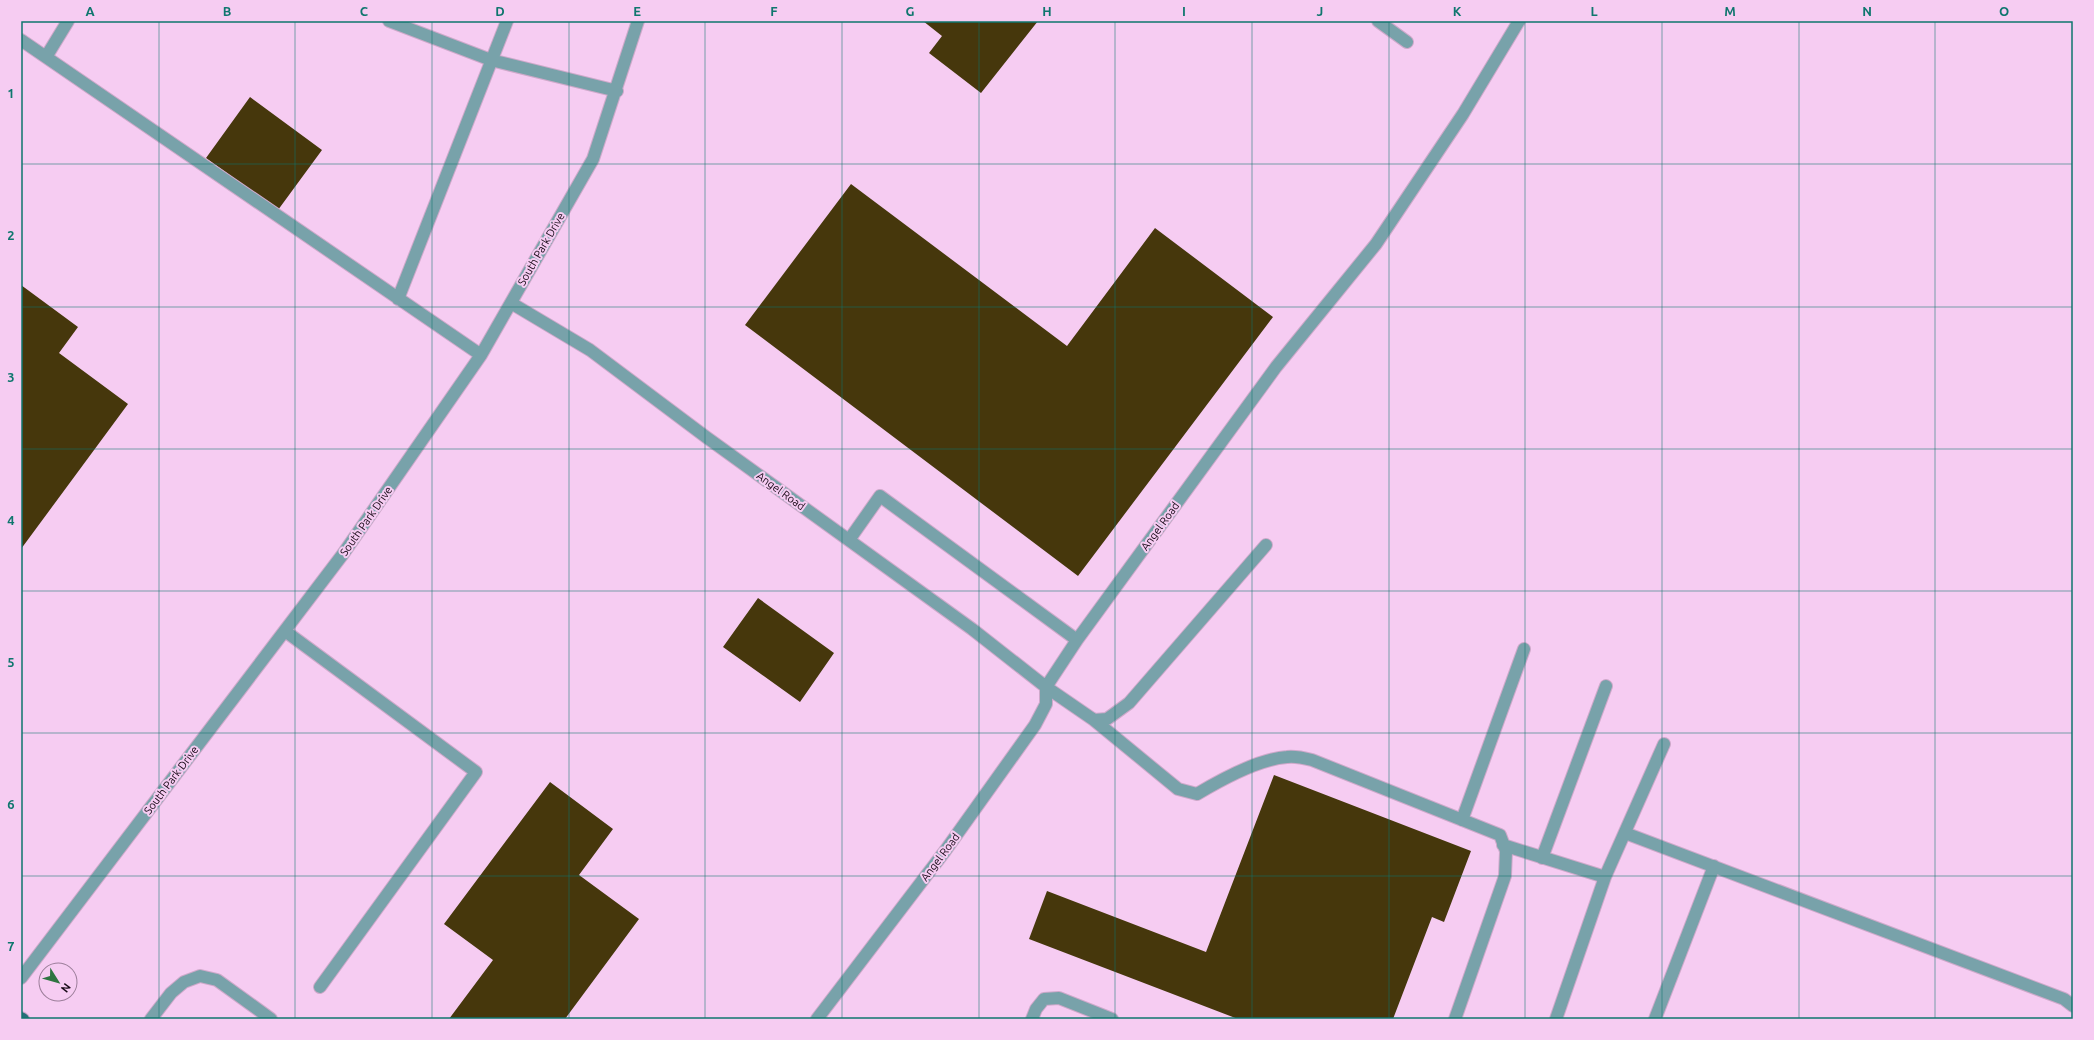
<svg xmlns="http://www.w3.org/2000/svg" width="2094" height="1040" viewBox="0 0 2094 1040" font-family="Ubuntu,sans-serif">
  <rect width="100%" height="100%" fill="#f6ccf2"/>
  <path fill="#46370c" d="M923,21H1038L981,93L929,53L942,36Z
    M250,97L322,150L278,210L206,158Z
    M851,184L1067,346L1155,228L1273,317L1078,576L745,325Z
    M21,285L78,327L59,353L128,404L21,549Z
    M758,598L834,653L800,702L723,647Z
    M1274,775L1471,851L1444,922L1432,917L1393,1019H1238L1029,939L1047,891L1206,952Z
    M550,782L613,829L579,875L639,919L565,1019H449L493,960L444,924Z"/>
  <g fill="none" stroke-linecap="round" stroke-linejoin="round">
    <defs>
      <path id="minor" d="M389,21L491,60L617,91
        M1378,21L1407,42
        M21,40L481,355
        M46,57L68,21
        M398,299L507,21
        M511,303L590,350L706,437L972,629L1046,687V704L1035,725L945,851L817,1019
        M849,540L880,496L1077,640
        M1266,545L1129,703L1107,719L1094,720L1046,687L1077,640L1276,367L1376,244L1463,114L1519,21
        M285,631L476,772L320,987
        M1094,720L1178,789L1197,794C1222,779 1258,759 1287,757C1295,756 1304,758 1312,760L1500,835L1506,851L1505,876L1455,1019
        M1462,820L1524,649
        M1625,833L2064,999L2073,1006
        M1503,845L1605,877L1664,744
        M1542,858L1606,686
        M21,978L343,554L481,355L593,159L638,21
        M151,1019L171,993L184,982L200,976L217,980L271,1019
        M1032,1019L1036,1009L1044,999L1059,998L1112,1019
        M1556,1019L1605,877
        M1655,1019L1714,866"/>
      <path id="major" d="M21,1018L23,1019"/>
    </defs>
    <use href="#minor" stroke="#cea9ca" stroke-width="14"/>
    <use href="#major" stroke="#cea9ca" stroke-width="14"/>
    <use href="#minor" stroke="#78a2aa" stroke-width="12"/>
    <use href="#major" stroke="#286e79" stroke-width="12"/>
  </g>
  <path fill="none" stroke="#0f766e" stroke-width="1" stroke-opacity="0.55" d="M159,21V1019M295,21V1019M432,21V1019M569,21V1019M705,21V1019M842,21V1019M979,21V1019M1115,21V1019M1252,21V1019M1389,21V1019M1525,21V1019M1662,21V1019M1799,21V1019M1935,21V1019M21,164H2073M21,307H2073M21,449H2073M21,591H2073M21,733H2073M21,876H2073"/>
  <g text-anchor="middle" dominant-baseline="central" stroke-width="4" stroke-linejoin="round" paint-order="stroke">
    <g font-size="11" fill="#160815" stroke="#f6ccf2">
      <text transform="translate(541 249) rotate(-60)">South Park Drive</text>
      <text transform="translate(781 491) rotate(36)">Angel Road</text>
      <text transform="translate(366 521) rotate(-55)">South Park Drive</text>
      <text transform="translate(1160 526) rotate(-54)">Angel Road</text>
      <text transform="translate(171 780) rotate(-53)">South Park Drive</text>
      <text transform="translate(940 857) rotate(-53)">Angel Road</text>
    </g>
  </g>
  <rect width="2094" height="1040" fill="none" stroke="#f6ccf2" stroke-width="44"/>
  <g transform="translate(58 982) rotate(127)"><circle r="19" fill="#f6ccf2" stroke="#9c7e9a"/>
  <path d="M0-3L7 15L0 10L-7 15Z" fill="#2e7441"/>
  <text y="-6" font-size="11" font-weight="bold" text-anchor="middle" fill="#160815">N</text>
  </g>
  <rect x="22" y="22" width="2050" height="996" fill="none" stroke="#0f766e" stroke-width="1.5"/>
  <g font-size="13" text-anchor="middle" font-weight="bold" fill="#0f766e">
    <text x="90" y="16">A</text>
    <text x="227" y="16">B</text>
    <text x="364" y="16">C</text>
    <text x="500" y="16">D</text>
    <text x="637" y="16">E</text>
    <text x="774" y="16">F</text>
    <text x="910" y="16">G</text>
    <text x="1047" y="16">H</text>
    <text x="1184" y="16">I</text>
    <text x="1320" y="16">J</text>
    <text x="1457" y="16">K</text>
    <text x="1594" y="16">L</text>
    <text x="1730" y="16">M</text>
    <text x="1867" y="16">N</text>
    <text x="2004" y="16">O</text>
    <text x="11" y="98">1</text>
    <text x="11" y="240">2</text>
    <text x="11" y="382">3</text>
    <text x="11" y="525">4</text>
    <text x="11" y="667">5</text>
    <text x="11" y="809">6</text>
    <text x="11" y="951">7</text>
  </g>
</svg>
